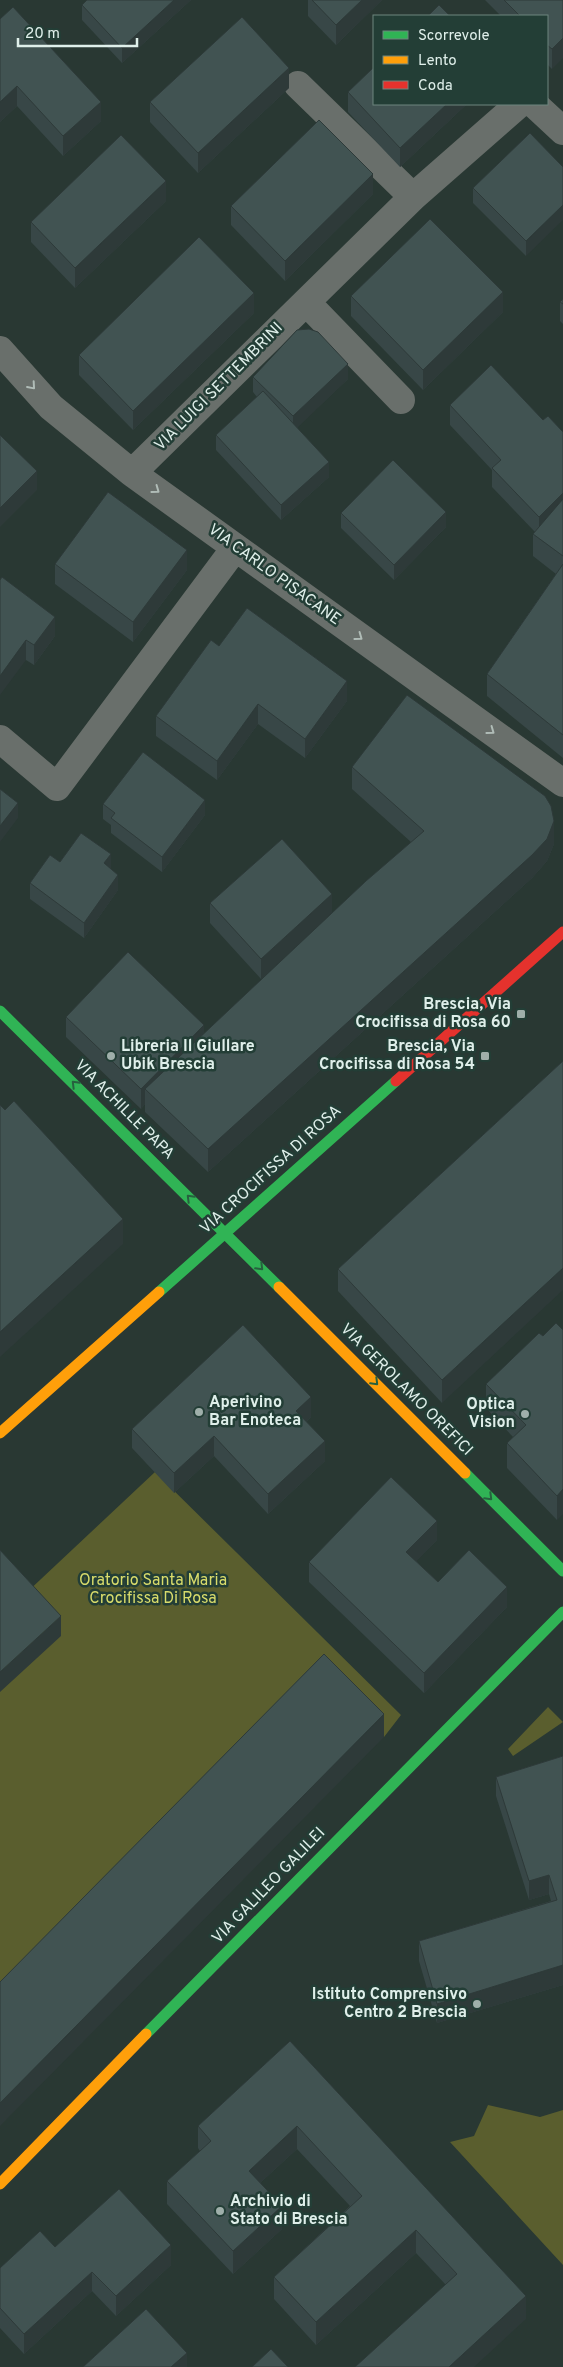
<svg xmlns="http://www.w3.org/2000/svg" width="563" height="2367" viewBox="0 0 563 2367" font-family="Overpass,sans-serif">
  <rect width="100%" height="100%" fill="#293833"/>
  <path fill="#5a5e2e" d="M155,1472L401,1715L384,1737L324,1677L0,2005V1570L24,1595Z
    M548,1707L563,1722L513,1756L508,1749Z
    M488,2105L540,2117L563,2110V2265L450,2142L474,2136Z"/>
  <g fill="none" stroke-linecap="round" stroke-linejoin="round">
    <path stroke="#696f6b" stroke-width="28" d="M298,85L413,197
      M534,104L563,131
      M306,302L401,400
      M0,350L51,407L132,473L563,783
      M132,473L413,197L519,104
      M0,739L57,787L235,548"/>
    <path stroke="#30b455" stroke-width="11" d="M0,1011L279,1287
      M159,1292L396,1081
      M465,1473L563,1571
      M146,2034L563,1612"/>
    <path stroke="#ff9f0a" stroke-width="11" d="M279,1287L465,1473
      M0,1433L159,1292
      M0,2184L146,2034"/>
    <path stroke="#e5322d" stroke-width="11" d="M396,1081L563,932"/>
  </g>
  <path fill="#384747" d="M191,0L122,63L82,20V5Z
    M308,0H382L336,45L308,16Z
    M485,0H563L552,69L547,64V16H501Z
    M0,19L101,121L63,156L17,106L0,122Z
    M289,88L198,173L150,122V102Z
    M348,92L467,104L400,167L348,112Z
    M530,133L526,256L473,203V188Z
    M373,194L285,281L231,225V206Z
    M166,201L75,288L31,242V222Z
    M351,296L503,312L423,390L351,316Z
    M563,299V324L560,321V302Z
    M254,313L133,430L79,375V355Z
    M253,377L348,379L297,427L329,477L281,520L216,450V435L257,397L253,392Z
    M450,405L563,432V758L487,696V674L556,574L533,556V534L535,532L492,487V470L450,425Z
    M341,513L446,527L394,580L341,528Z
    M55,564L187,570L133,642L55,584Z
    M0,580L55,636L34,665L26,660Z
    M219,646L347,701L305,758L258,724L217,780L156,736V716Z
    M352,767L554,844L547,861L532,878L208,1172L145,1112V1104L141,1109L66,1037V1017L204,1034L313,931L261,979L210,923V903L332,913L411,842L352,789Z
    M103,804L205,815L162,872L111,833V825L103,819Z
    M60,862L111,869L118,890L84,938L30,899V883Z
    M563,1061L442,1403L338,1291V1269Z
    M563,1330L557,1520L507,1468V1443L513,1437L486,1408V1384L543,1336Z
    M311,1417L306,1422L325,1461L268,1514L214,1456L174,1493L132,1448V1429Z
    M437,1540L416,1561L438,1582L507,1607L424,1693L309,1582V1562Z
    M563,1756V1985L437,2023L419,1961V1941L551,1901L549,1894L529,1900L496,1796V1777Z
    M290,2041L526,2319L445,2284L416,2253L316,2345L274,2299V2277L350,2206L297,2149L260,2183L282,2229L233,2274L167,2204V2181L200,2151L198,2148V2126Z
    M55,2247L171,2265L116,2316L92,2291L24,2354L0,2328V2268Z"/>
  <path fill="#2e3a39" d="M174,0H191L122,63V48Z
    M362,0H382L336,45V25Z
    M563,38V58L552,69V49Z
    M289,68V88L198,173V153Z
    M17,86V106L0,122V102Z
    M101,102V121L63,156V136Z
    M447,104H467L400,167V148Z
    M373,174V194L285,281V261Z
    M166,181V201L75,288V268Z
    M563,205V220L526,256V241Z
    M503,292V312L423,390V370Z
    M254,293V313L133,430V411Z
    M348,364V379L293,432V416Z
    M329,462V477L281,520V505Z
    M37,471V490L0,527V508Z
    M563,493V513L539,537V517Z
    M446,512V527L394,580V565Z
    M187,550V570L133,642V622Z
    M55,617V636L34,665V645Z
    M26,640V660L0,695V676Z
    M347,681V701L305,758V739Z
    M258,704V724L217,780V761Z
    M205,800V815L162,872V857Z
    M18,803V818L0,842V826Z
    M554,821V844L547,861L532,878L208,1172V1149Z
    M111,854V869L104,863Z
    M118,875V890L84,938V923Z
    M332,894V914L261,979V959Z
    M204,1025V1044L145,1089V1104L141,1109V1089Z
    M123,1219V1244L0,1357V1332Z
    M563,1268V1290L442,1403V1380Z
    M311,1397V1417L296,1431V1411Z
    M214,1436V1456L174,1493V1473Z
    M325,1441V1461L268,1514V1494Z
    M563,1489V1514L557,1520V1496Z
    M437,1521V1540L406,1572V1552Z
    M507,1587V1607L424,1693V1673Z
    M61,1616V1636L0,1692V1672Z
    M384,1714V1737L0,2126V2103Z
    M549,1875V1894L529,1900V1881Z
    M563,1965V1985L437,2023V2004Z
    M297,2126V2149L249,2193V2171Z
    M282,2206V2229L233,2274V2251Z
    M416,2230V2253L316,2345V2322Z
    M171,2245V2265L116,2316V2296Z
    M92,2272V2291L24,2354V2334Z
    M526,2296V2319L474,2367H449Z
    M187,2353V2367H171Z"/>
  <path fill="#415352" stroke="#2e3a39" d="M87,0H174L122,48L82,5Z
    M312,0H362L336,25Z
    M504,0H563V38L552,49L547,45V16H520Z
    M439,5L450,16H428Z
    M13,7L101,102L63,136L17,86L0,102V19Z
    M242,17L289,68L198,153L150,102Z
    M374,67V104H447L400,148L348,92Z
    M319,120L373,174L285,261L231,206Z
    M530,133L563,167V205L526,241L473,188Z
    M121,135L166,181L75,268L31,222Z
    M430,219L503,292L423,370L351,296Z
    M199,237L254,293L133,411L79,355Z
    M563,299V304L560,302Z
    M309,329L318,332L348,364L293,416L253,377L297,330Z
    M491,365L543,420L548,416L563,432V493L539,517L492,468L501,460L450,405Z
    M263,391L329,462L281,505L216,435Z
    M0,435L37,471L0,508Z
    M393,460L446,512L394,565L341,513Z
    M108,492L187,550L133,622L55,564Z
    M563,499V556L533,534Z
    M563,564V735L487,674Z
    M2,577L55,617L34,645L26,640L0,676V580Z
    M247,608L347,681L305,739L258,704L217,761L156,716L211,640L219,646Z
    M407,695L545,796L551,806L554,821L547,839L532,855L208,1149L145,1089L366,881L424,831L352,767Z
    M143,752L205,800L162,857L111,818L115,813L103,804Z
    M0,789L18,803L0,826Z
    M81,833L111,854L104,863L118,875L84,923L30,883L50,855L60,862Z
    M282,839L332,894L261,959L210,903Z
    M128,952L204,1025L141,1089L66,1017Z
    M563,1061V1268L442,1380L338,1269Z
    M14,1101L123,1219L0,1332V1105L5,1110Z
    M556,1323L563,1330V1489L557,1496L507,1443L526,1425L486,1384L539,1333L543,1336Z
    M243,1325L311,1397L296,1411L325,1441L268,1494L214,1436L174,1473L132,1429Z
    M391,1477L437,1521L406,1552L438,1582L469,1550L507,1587L424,1673L309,1562Z
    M0,1550L61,1616L0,1672Z
    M324,1654L384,1714L0,2103V1982Z
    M563,1756V1965L437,2004L419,1941L557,1900L549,1875L529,1881L496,1777Z
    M290,2041L526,2296L449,2367H355L457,2274L416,2230L316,2322L274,2277L362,2196L297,2126L249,2171L282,2206L233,2251L167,2181L211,2141L198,2126Z
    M119,2189L171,2245L116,2296L92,2272L24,2334L0,2308V2268L40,2231L55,2247Z
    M146,2309L187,2353L171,2367H83Z
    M271,2349L288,2367H252Z"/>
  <defs><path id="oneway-chevron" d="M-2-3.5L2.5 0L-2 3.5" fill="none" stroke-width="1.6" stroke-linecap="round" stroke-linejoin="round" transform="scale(1.25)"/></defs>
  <g stroke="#b0bcb7">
    <use href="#oneway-chevron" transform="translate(32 386) rotate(49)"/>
    <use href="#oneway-chevron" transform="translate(156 490) rotate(36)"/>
    <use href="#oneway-chevron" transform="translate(359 637) rotate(36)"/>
    <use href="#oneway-chevron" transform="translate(491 731) rotate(36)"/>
  </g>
  <g stroke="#27613f">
    <use href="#oneway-chevron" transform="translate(75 1084) rotate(-135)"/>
    <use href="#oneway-chevron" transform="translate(190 1198) rotate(-135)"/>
    <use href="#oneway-chevron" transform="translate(260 1267) rotate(45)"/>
    <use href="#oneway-chevron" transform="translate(375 1382) rotate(45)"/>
    <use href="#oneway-chevron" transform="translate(489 1497) rotate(45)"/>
  </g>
  <g fill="#9fafaa" stroke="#233e36" stroke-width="2">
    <rect x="516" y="1009" width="10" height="10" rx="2.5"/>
    <circle cx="111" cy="1056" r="5"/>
    <rect x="480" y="1051" width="10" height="10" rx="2.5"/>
    <circle cx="199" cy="1412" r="5"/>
    <circle cx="525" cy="1414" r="5"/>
    <circle cx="477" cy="2004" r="5"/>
    <circle cx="220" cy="2211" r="5"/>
  </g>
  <g text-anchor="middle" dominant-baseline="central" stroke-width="5" stroke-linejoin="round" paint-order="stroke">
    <g font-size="16" fill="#dfefea" stroke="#233e36">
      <text transform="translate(219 387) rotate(-45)">VIA LUIGI SETTEMBRINI</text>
      <text transform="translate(274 575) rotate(36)">VIA CARLO PISACANE</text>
      <text transform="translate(124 1110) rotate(45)">VIA ACHILLE PAPA</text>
      <text transform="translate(271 1170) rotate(-42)">VIA CROCIFISSA DI ROSA</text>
      <text transform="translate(406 1390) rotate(45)">VIA GEROLAMO OREFICI</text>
      <text transform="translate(269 1886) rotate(-46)">VIA GALILEO GALILEI</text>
    </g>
    <g font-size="16" font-weight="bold" fill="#dfefea" stroke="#233e36" text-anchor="end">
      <text x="511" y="1005">Brescia, Via<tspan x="511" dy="18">Crocifissa di Rosa 60</tspan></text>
      <text x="121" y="1047" text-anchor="start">Libreria Il Giullare<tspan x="121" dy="18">Ubik Brescia</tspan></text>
      <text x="475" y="1047">Brescia, Via<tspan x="475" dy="18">Crocifissa di Rosa 54</tspan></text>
      <text x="209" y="1403" text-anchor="start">Aperivino<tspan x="209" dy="18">Bar Enoteca</tspan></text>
      <text x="515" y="1405">Optica<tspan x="515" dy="18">Vision</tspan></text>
      <text x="467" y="1995">Istituto Comprensivo<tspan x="467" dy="18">Centro 2 Brescia</tspan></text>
      <text x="230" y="2202" text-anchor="start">Archivio di<tspan x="230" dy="18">Stato di Brescia</tspan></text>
    </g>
    <g font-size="16" fill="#d9dc6b" stroke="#233e36">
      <text x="153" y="1581">Oratorio Santa Maria<tspan x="153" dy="18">Crocifissa Di Rosa</tspan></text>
    </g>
  </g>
  <rect x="373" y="15" width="175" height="90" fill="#233e36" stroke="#6e857e"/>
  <rect x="383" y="31" width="25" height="8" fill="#30b455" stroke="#6e857e"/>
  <text x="418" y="40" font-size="15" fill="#dfefea">Scorrevole</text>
  <rect x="383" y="56" width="25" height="8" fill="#ff9f0a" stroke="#6e857e"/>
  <text x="418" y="65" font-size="15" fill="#dfefea">Lento</text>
  <rect x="383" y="81" width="25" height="8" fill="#e5322d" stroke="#6e857e"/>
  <text x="418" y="90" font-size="15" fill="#dfefea">Coda</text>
  <path d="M18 38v8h119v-8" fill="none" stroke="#dfefea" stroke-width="2.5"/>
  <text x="25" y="38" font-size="15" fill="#dfefea" stroke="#233e36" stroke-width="4" paint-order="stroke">20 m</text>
</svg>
